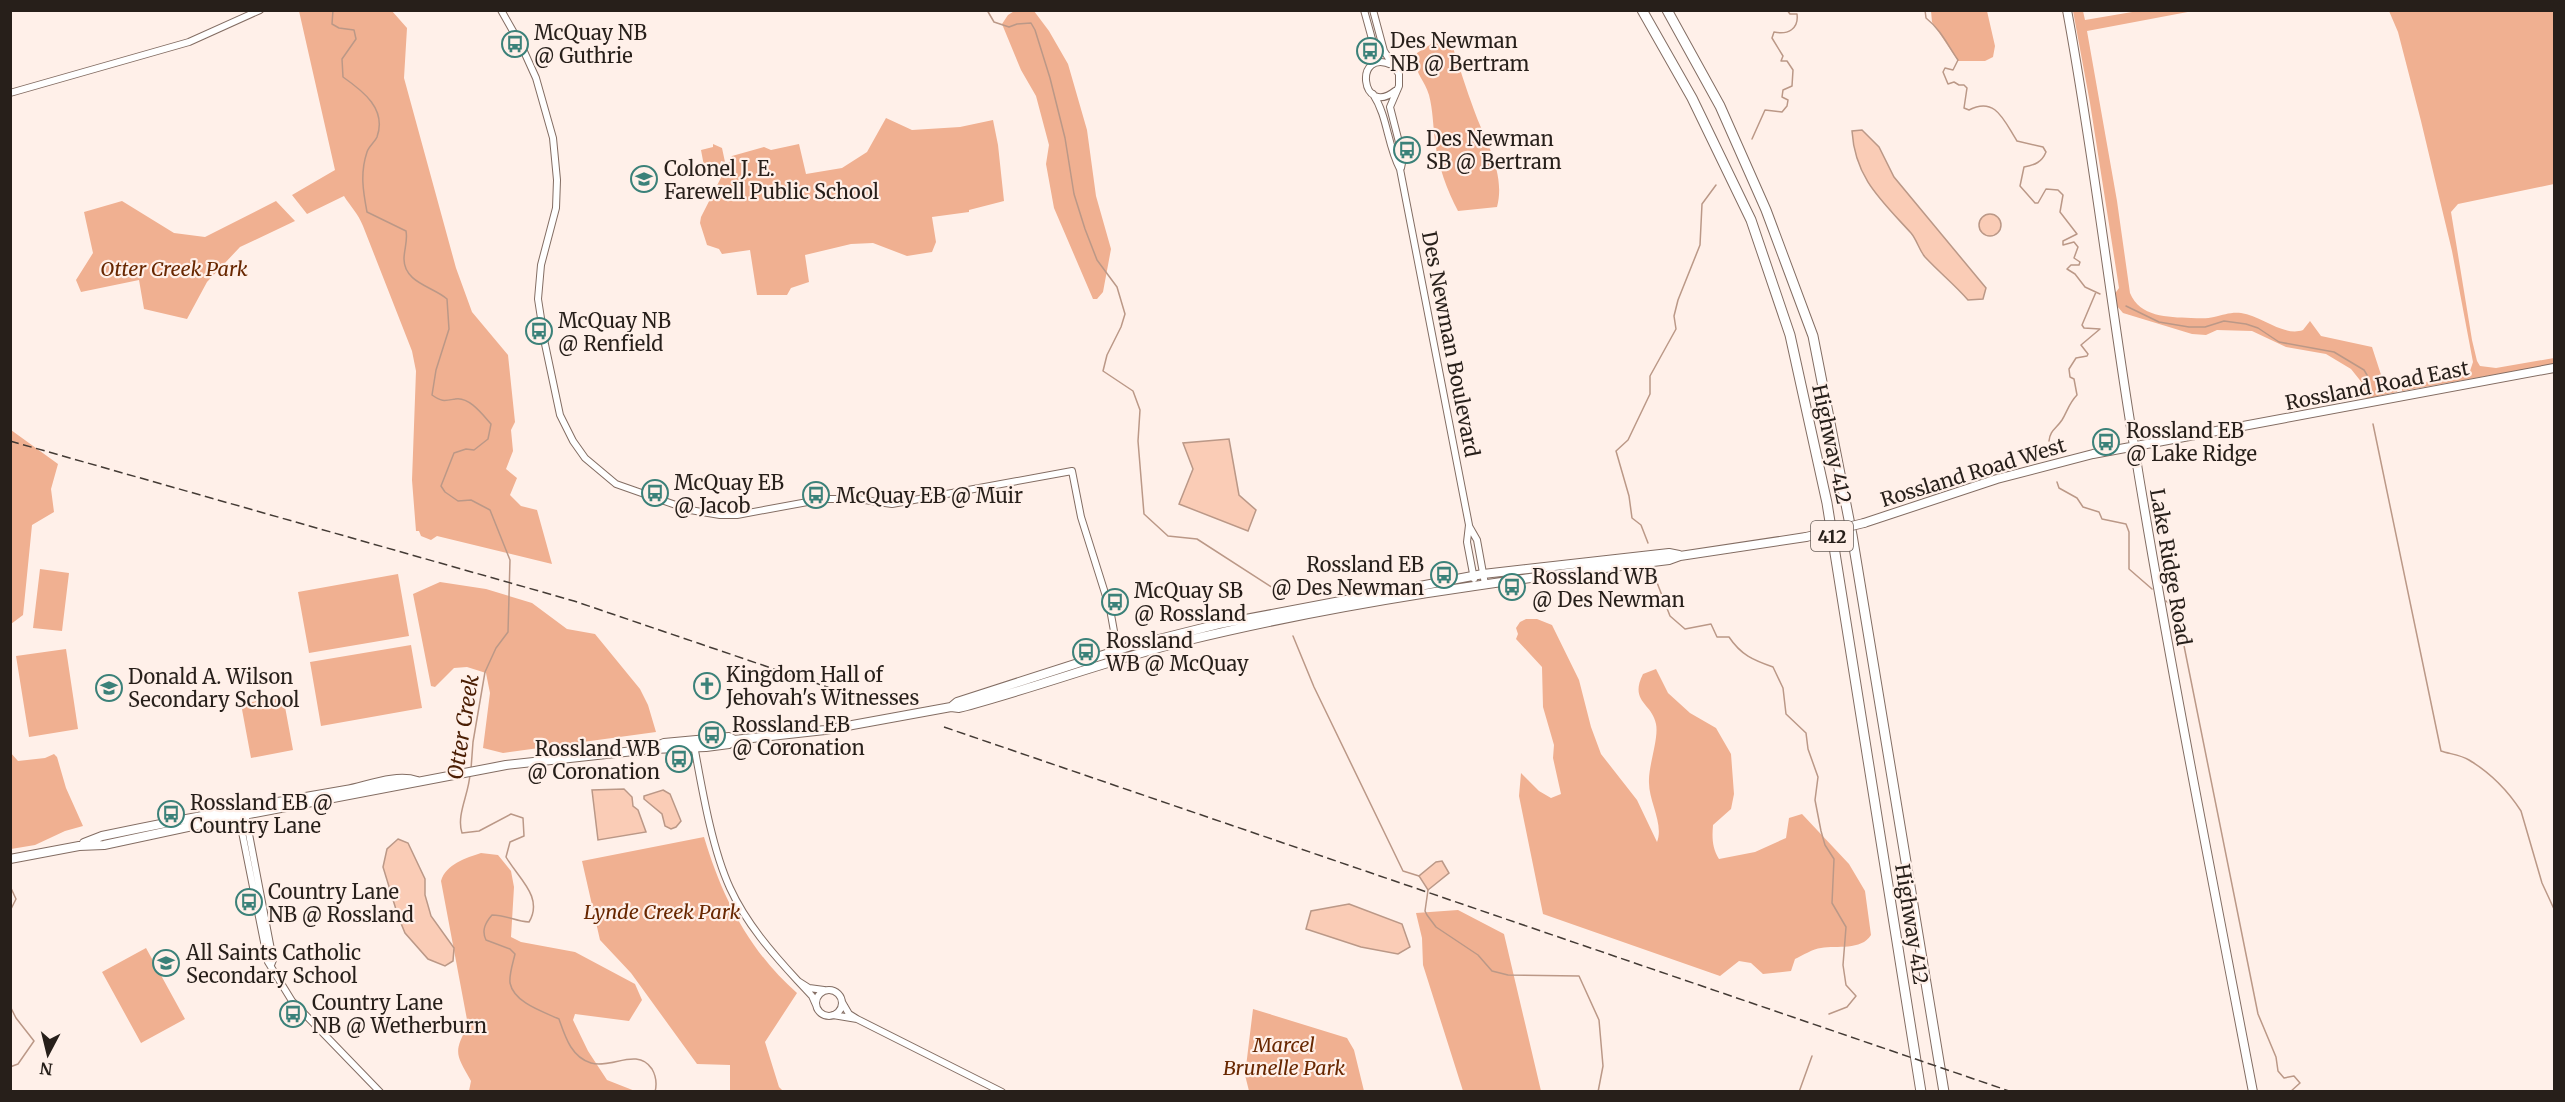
<svg xmlns="http://www.w3.org/2000/svg" width="2565" height="1102" viewBox="0 0 2565 1102" font-family="Merriweather,serif">
  <rect width="100%" height="100%" fill="#fff0e9"/>
  <path fill="#f0b091" d="M1016,10L1034,11L1049,31L1068,64L1087,130L1096,196L1111,249L1103,292L1097,299H1093L1054,208L1046,164L1049,145L1036,96L1021,70L1002,24L1008,15Z
    M299,11H392L407,28L404,78L456,268L472,312L508,355L515,422L511,430L513,451L506,469L517,478L510,495L521,506L537,510L552,564L437,536L431,540L421,536L419,531H416L412,480L416,371L412,351L363,226C358,213 350,206 344,196L307,214L292,195L335,170Z
    M1931,11H1987L1995,46L1993,57L1985,61H1958L1932,22Z
    M2073,11H2083L2085,20L2138,11H2209H2193L2087,31L2117,201L2130,293C2140,317 2167,317 2191,318C2198,318 2207,319 2214,317C2224,315 2230,312 2241,313C2262,316 2284,337 2303,330L2310,321L2321,336L2372,347L2384,384L2388,388H2398L2397,392L2369,398L2356,396L2363,384L2351,369L2326,354L2286,347L2252,331L2217,330L2206,335L2192,334L2123,313L2111,299L2119,288L2090,103Z
    M2389,11H2554V184L2458,204L2451,212L2472,340L2477,361L2480,366L2496,368L2554,358V364L2402,391V387L2464,374L2470,371L2473,362L2452,251L2421,121L2398,32Z
    M1436,41H1447L1453,48C1460,68 1466,89 1474,110C1485,141 1506,173 1497,207L1458,211C1447,190 1438,166 1435,141C1433,126 1433,110 1429,95C1424,78 1412,72 1417,53Z
    M886,118L912,130L960,127L993,120L998,145L1004,201L969,210V212L932,217L936,242L932,252L907,256L873,243L851,244L805,255L809,282L791,288L787,295H757L750,250L722,254L719,249L707,245L700,223L701,217L732,156L764,147L771,150L799,144L806,174L842,168L867,152Z
    M713,144L722,148L725,162L721,161L718,171L704,166L701,150L713,147Z
    M122,201L174,233L205,237L276,201L295,221L240,247L207,282L187,319L144,309L139,280L81,292L76,280L93,253L84,212Z
    M11,430L58,464L51,489L54,512L32,525L23,615L11,624Z
    M40,569L69,573L62,631L33,628Z
    M398,574L409,636L309,653L298,592Z
    M440,582L486,589L532,603L567,629L595,634L640,689L648,705L656,732L503,753L483,748L490,693L486,673L467,667L454,668L435,687L431,686L413,594Z
    M1526,619H1537L1552,625L1579,680L1591,727L1601,754L1637,800L1657,842C1664,824 1649,802 1649,783C1648,766 1659,739 1656,724C1652,703 1629,702 1643,674L1656,669L1668,693L1690,713L1716,728L1731,754L1734,794L1731,809L1713,825C1712,837 1712,848 1719,859L1755,852L1786,838L1789,818L1802,814L1849,864L1865,891L1871,935C1861,951 1837,945 1821,948C1813,949 1803,955 1795,959L1791,971L1763,974L1751,963L1739,961L1720,976L1543,914L1519,796L1521,773L1539,791L1551,798L1561,794L1553,758L1554,745L1543,707L1542,667L1516,639L1518,634L1516,628L1520,622Z
    M411,645L422,708L321,726L310,662Z
    M66,649L78,729L29,737L16,656Z
    M283,696L293,750L251,758L241,704Z
    M10,752L18,761L45,758L54,754L57,757L66,788L83,826L65,831L35,845L11,849Z
    M704,837C722,897 749,951 797,993L765,1042L779,1087L783,1091H730V1065L697,1064L631,973L600,940L582,861Z
    M481,853L498,855L511,871L514,887L511,937L521,942L575,952L635,984L642,1000L629,1021L575,1014L573,1020L588,1051L607,1080L635,1091H469L471,1081C456,1054 453,1053 468,1025L441,881C446,864 466,858 481,853Z
    M1458,910L1504,934L1541,1091H1463L1423,965L1422,938L1416,913Z
    M146,948L185,1019L141,1043L102,972Z
    M1253,1009L1347,1038L1354,1050L1364,1091H1249L1245,1075Z"/>
  <path fill="#faccb6" stroke="#bb9887" stroke-width="1.5" d="M1862,130L1879,147L1894,177L1986,288L1983,299L1968,300C1955,285 1939,272 1925,257C1919,250 1917,240 1911,233C1881,200 1855,178 1852,131Z
    M1979 225a11 11 0 1 1 22 0a11 11 0 1 1-22 0Z
    M1229,439L1239,495L1256,510L1248,531L1179,504L1193,469L1183,443Z
    M624,789L632,797L633,806L638,810L646,832L598,840L592,790Z
    M663,790L670,794L681,821L676,827L671,829L665,826L662,814L644,799V796Z
    M398,839L408,843L425,879V895L431,916L454,948L453,961L445,966L428,959L405,933L398,916L383,867L387,849Z
    M1442,861L1449,873L1428,890L1419,876L1436,862Z
    M1349,904L1402,924L1410,947L1398,954L1361,947L1306,929L1311,911Z"/>
  <g fill="none" stroke-linecap="round" stroke-linejoin="round">
    <path stroke="#bb9887" stroke-width="1.5" d="M333,10L332,24L339,28L354,30L356,39L342,59L343,77C363,91 387,109 377,137C375,142 369,146 367,152C360,173 363,191 367,212L406,231C408,241 404,249 404,259C404,283 434,287 447,299L449,329L436,370L432,395C442,402 444,401 455,399C469,396 483,415 491,424L488,439L474,450L466,449L454,453L441,486L445,492L458,501L471,500L490,510L510,560L508,632L496,648L485,672L473,742L471,769
      M987,10L994,22L1009,27L1017,24L1031,23L1035,30L1050,78L1065,138L1074,194L1085,229L1097,260L1117,287L1125,314L1121,327L1107,355L1103,371L1133,391L1140,410L1138,441L1144,514L1168,536L1197,539L1276,590
      M1925,10L1926,18C1941,30 1947,44 1958,60L1953,70L1945,68L1943,72L1948,84L1954,82L1959,85H1964L1967,88L1964,108L1969,110C1996,96 2004,121 2017,141L2043,147L2046,152C2042,162 2035,165 2024,167L2020,186L2035,203H2038L2046,189L2058,190L2063,195L2060,212L2077,234L2063,241V245L2074,242L2078,247L2074,258L2080,262L2079,265H2071L2067,269L2075,274L2085,287L2100,294
      M1752,139L1765,110L1782,112L1787,106L1788,100L1782,97L1783,90L1792,86L1793,70L1787,61H1781L1783,56L1772,38L1774,32C1788,35 1799,29 1797,14H1790L1787,10
      M2126,306L2159,322L2189,327H2205L2224,321L2246,324L2258,328L2279,342L2334,352L2364,370L2367,375L2366,394
      M2373,424L2441,751C2450,754 2461,755 2469,760C2489,772 2508,791 2521,811L2542,883L2554,909
      M2049,441C2050,430 2056,429 2062,420C2067,412 2069,403 2077,395L2074,379L2070,377L2069,369L2076,358L2087,356L2088,354L2081,345L2100,329L2084,328L2082,325L2096,292
      M2057,482L2059,488L2077,498L2083,507L2099,512L2102,519L2126,524L2129,532V569L2152,589
      M1648,543L1641,525L1632,518L1629,496L1616,451L1628,440L1650,394V376L1676,329L1674,316L1678,300L1700,245L1702,204L1716,185
      M1656,580L1670,616L1685,629L1711,624L1717,637H1729C1741,655 1753,660 1773,667L1783,688L1786,714L1806,733L1808,749L1818,777L1815,800L1821,831L1825,845L1834,859L1832,903L1846,927L1843,965L1846,985L1856,996L1847,1007L1829,1014
      M2166,601L2177,611L2258,1014L2276,1057L2278,1071L2284,1078L2294,1076L2300,1083L2290,1092
      M1293,636L1314,687L1403,871L1419,876
      M470,774C469,794 456,815 462,833L479,831L511,814L523,818L524,836L510,842L506,857C518,878 544,897 529,922C515,921 506,915 492,915C486,922 481,930 486,940L510,949L515,954C513,963 509,974 510,983C514,1003 544,1012 559,1019C565,1036 571,1057 591,1063C612,1069 637,1047 652,1069C656,1076 657,1084 655,1092
      M10,886L16,899L10,911
      M1428,890L1425,911L1427,915L1436,927L1478,955L1492,971L1508,975L1579,976L1599,1020L1603,1066L1598,1092
      M10,1006L16,1018L34,1041L18,1064L10,1067
      M1799,1092L1812,1056"/>
    <defs>
      <path id="tertiary" d="M501,10L522,47L536,78L553,138L557,180L556,208L541,265L538,299L545,344L560,415L573,441L585,458L616,484L690,510L720,515H737L824,499H858L892,504L1072,471L1081,517L1110,609L1119,659
        M1364,10L1375,50L1371,65
        M1373,10L1384,51L1399,74V86L1390,107L1403,158L1401,168
        M1392,65C1353,47 1361,118 1395,91
        M10,93L189,42L260,10
        M1373,94C1388,117 1387,145 1400,169L1469,525L1467,542L1474,579
        M1469,526L1477,540L1485,584
        M694,745C702,789 712,849 730,888C746,923 772,953 798,981
        M238,812L268,962L292,1001L380,1092
        M245,813L273,960L271,965
        M816 1003a13 13 0 1 1 26 0a13 13 0 1 1-26 0Z
        M816,1005L812,996L798,981L809,988L824,990
        M833,1015L857,1019L849,1014L842,1002
        M857,1019L1002,1092"/>
      <path id="secondary" d="M2067,10C2094,155 2110,301 2134,446C2169,662 2212,877 2253,1092
        M1864,523L1997,479L2093,454L2554,368
        M951,707L957,702L1131,646L1219,624L1483,574L1669,553L1679,555
        M653,748L664,743L729,737L734,740
        M84,843L102,836C183,819 264,804 346,790C367,786 396,774 417,781
        M10,859L79,846L104,845L239,816L506,765L652,749L706,747L729,744L734,740L825,730L951,707L959,708C1035,688 1109,660 1185,641C1344,602 1507,580 1669,560L1680,556L1806,537"/>
      <path id="motorway" d="M1642,10L1692,98L1751,220L1790,335L1827,503L1921,1092
        M1667,10L1720,106L1766,210L1813,336L1852,535L1944,1092"/>
    </defs>
    <use href="#tertiary" stroke="#836d63" stroke-width="8"/>
    <use href="#secondary" stroke="#836d63" stroke-width="10"/>
    <use href="#motorway" stroke="#836d63" stroke-width="11"/>
    <use href="#tertiary" stroke="#fff" stroke-width="6"/>
    <use href="#secondary" stroke="#fff" stroke-width="8"/>
    <use href="#motorway" stroke="#fff" stroke-width="9"/>
    <path stroke="#443b35" stroke-width="1.5" stroke-dasharray="9 4.5" stroke-linecap="butt" d="M10,441L574,601L886,707
      M944,727L2012,1092"/>
    <defs>
      <path id="secondary-bridge" d="M1806,537L1864,523"/>
    </defs>
    <use href="#secondary-bridge" stroke="#836d63" stroke-width="10" stroke-linecap="butt"/>
    <use href="#secondary-bridge" stroke="#fff" stroke-width="8"/>
  </g>
  <defs>
    <symbol id="bus-ring" viewBox="-11 -11 22 22"><circle r="9.5" fill="#fff0e9" stroke="#3b8179" stroke-width="1.5"/><path d="M-5-6H5V4H4V6H2V4H-2V6H-4V4H-5ZM-3.5-4V0h7V-4ZM-3.5 1.2v1.5H-2V1.2ZM2 1.2v1.5H3.5V1.2Z" fill="#3b8179"/></symbol>
    <symbol id="school-ring" viewBox="-11 -11 22 22"><circle r="9.5" fill="#fff0e9" stroke="#3b8179" stroke-width="1.5"/><path d="M0-5L7-2L0 1L-7-2ZM-4 1L0 2.5L4 1V4Q0 6-4 4Z" fill="#3b8179"/></symbol>
    <symbol id="church-ring" viewBox="-11 -11 22 22"><circle r="9.5" fill="#fff0e9" stroke="#3b8179" stroke-width="1.5"/><path d="M-1.2-6h2.4v3.5h3.3v2.4h-3.3V6h-2.4V-.1h-3.3v-2.4h3.3Z" fill="#3b8179"/></symbol>
  </defs>
  <g fill-rule="evenodd">
    <use href="#bus-ring" x="500" y="29" width="30" height="30"/>
    <use href="#bus-ring" x="1355" y="36" width="30" height="30"/>
    <use href="#bus-ring" x="1392" y="135" width="30" height="30"/>
    <use href="#school-ring" x="629" y="164" width="30" height="30"/>
    <use href="#bus-ring" x="524" y="316" width="30" height="30"/>
    <use href="#bus-ring" x="2091" y="427" width="30" height="30"/>
    <use href="#bus-ring" x="640" y="478" width="30" height="30"/>
    <use href="#bus-ring" x="801" y="480" width="30" height="30"/>
    <use href="#bus-ring" x="1429" y="560" width="30" height="30"/>
    <use href="#bus-ring" x="1497" y="572" width="30" height="30"/>
    <use href="#bus-ring" x="1100" y="587" width="30" height="30"/>
    <use href="#bus-ring" x="1071" y="637" width="30" height="30"/>
    <use href="#church-ring" x="692" y="671" width="30" height="30"/>
    <use href="#school-ring" x="94" y="673" width="30" height="30"/>
    <use href="#bus-ring" x="697" y="720" width="30" height="30"/>
    <use href="#bus-ring" x="664" y="744" width="30" height="30"/>
    <use href="#bus-ring" x="156" y="799" width="30" height="30"/>
    <use href="#bus-ring" x="234" y="887" width="30" height="30"/>
    <use href="#school-ring" x="151" y="948" width="30" height="30"/>
    <use href="#bus-ring" x="278" y="999" width="30" height="30"/>
  </g>
  <g text-anchor="middle" dominant-baseline="central" stroke-width="4.5" stroke-linejoin="round" paint-order="stroke">
    <rect fill="#fff0e9" stroke="#685e58" stroke-width="1.5" x="1811" y="521" width="42" height="30" rx="4.5"/>
    <g font-size="18" font-weight="bold" fill="#271f1a">
      <text x="1832" y="536">412</text>
    </g>
    <g font-size="20" fill="#271f1a" stroke="#fff0e9" text-anchor="start">
      <text x="534" y="32">McQuay NB<tspan x="534" dy="23">@ Guthrie</tspan></text>
      <text x="1390" y="40">Des Newman<tspan x="1390" dy="23">NB @ Bertram</tspan></text>
      <text x="1426" y="138">Des Newman<tspan x="1426" dy="23">SB @ Bertram</tspan></text>
      <text x="664" y="168">Colonel J. E.<tspan x="664" dy="23">Farewell Public School</tspan></text>
      <text x="558" y="320">McQuay NB<tspan x="558" dy="23">@ Renfield</tspan></text>
      <text x="2126" y="430">Rossland EB<tspan x="2126" dy="23">@ Lake Ridge</tspan></text>
      <text x="674" y="482">McQuay EB<tspan x="674" dy="23">@ Jacob</tspan></text>
      <text x="836" y="495">McQuay EB @ Muir</text>
      <text x="1424" y="564" text-anchor="end">Rossland EB<tspan x="1424" dy="23">@ Des Newman</tspan></text>
      <text x="1532" y="576">Rossland WB<tspan x="1532" dy="23">@ Des Newman</tspan></text>
      <text x="1134" y="590">McQuay SB<tspan x="1134" dy="23">@ Rossland</tspan></text>
      <text x="1106" y="640">Rossland<tspan x="1106" dy="23">WB @ McQuay</tspan></text>
      <text x="726" y="674">Kingdom Hall of<tspan x="726" dy="23">Jehovah's Witnesses</tspan></text>
      <text x="128" y="676">Donald A. Wilson<tspan x="128" dy="23">Secondary School</tspan></text>
      <text x="732" y="724">Rossland EB<tspan x="732" dy="23">@ Coronation</tspan></text>
      <text x="660" y="748" text-anchor="end">Rossland WB<tspan x="660" dy="23">@ Coronation</tspan></text>
      <text x="190" y="802">Rossland EB @<tspan x="190" dy="23">Country Lane</tspan></text>
      <text x="268" y="891">Country Lane<tspan x="268" dy="23">NB @ Rossland</tspan></text>
      <text x="186" y="952">All Saints Catholic<tspan x="186" dy="23">Secondary School</tspan></text>
      <text x="312" y="1002">Country Lane<tspan x="312" dy="23">NB @ Wetherburn</tspan></text>
    </g>
    <g font-size="20" font-style="italic" fill="#682700" stroke="#fff0e9">
      <text x="174" y="268">Otter Creek Park</text>
      <text x="662" y="911">Lynde Creek Park</text>
      <text x="1284" y="1044">Marcel<tspan x="1284" dy="23">Brunelle Park</tspan></text>
    </g>
    <g font-size="20" fill="#271f1a" stroke="#fff0e9">
      <text transform="translate(1451 344) rotate(79)">Des Newman Boulevard</text>
      <text transform="translate(2377 385) rotate(-11)">Rossland Road East</text>
      <text transform="translate(1832 444) rotate(78)">Highway 412</text>
      <text transform="translate(1973 472) rotate(-17)">Rossland Road West</text>
      <text transform="translate(2171 567) rotate(80)">Lake Ridge Road</text>
      <text transform="translate(1912 924) rotate(81)">Highway 412</text>
    </g>
    <g font-size="21" font-style="italic" fill="#4b1e04" stroke="#fff0e9">
      <text transform="translate(463 727) rotate(-81)">Otter Creek</text>
    </g>
  </g>
  <rect width="2565" height="1102" fill="none" stroke="#271f1a" stroke-width="24"/>
  <g transform="translate(48 1054) rotate(187)" stroke="#fff0e9" stroke-width="4.5" paint-order="stroke">
  <path d="M0-4.5L10 22L0 15L-10 22Z" fill="#271f1a"/>
  <text y="-9" font-size="16" font-weight="bold" text-anchor="middle" fill="#271f1a">N</text>
  </g>
</svg>
